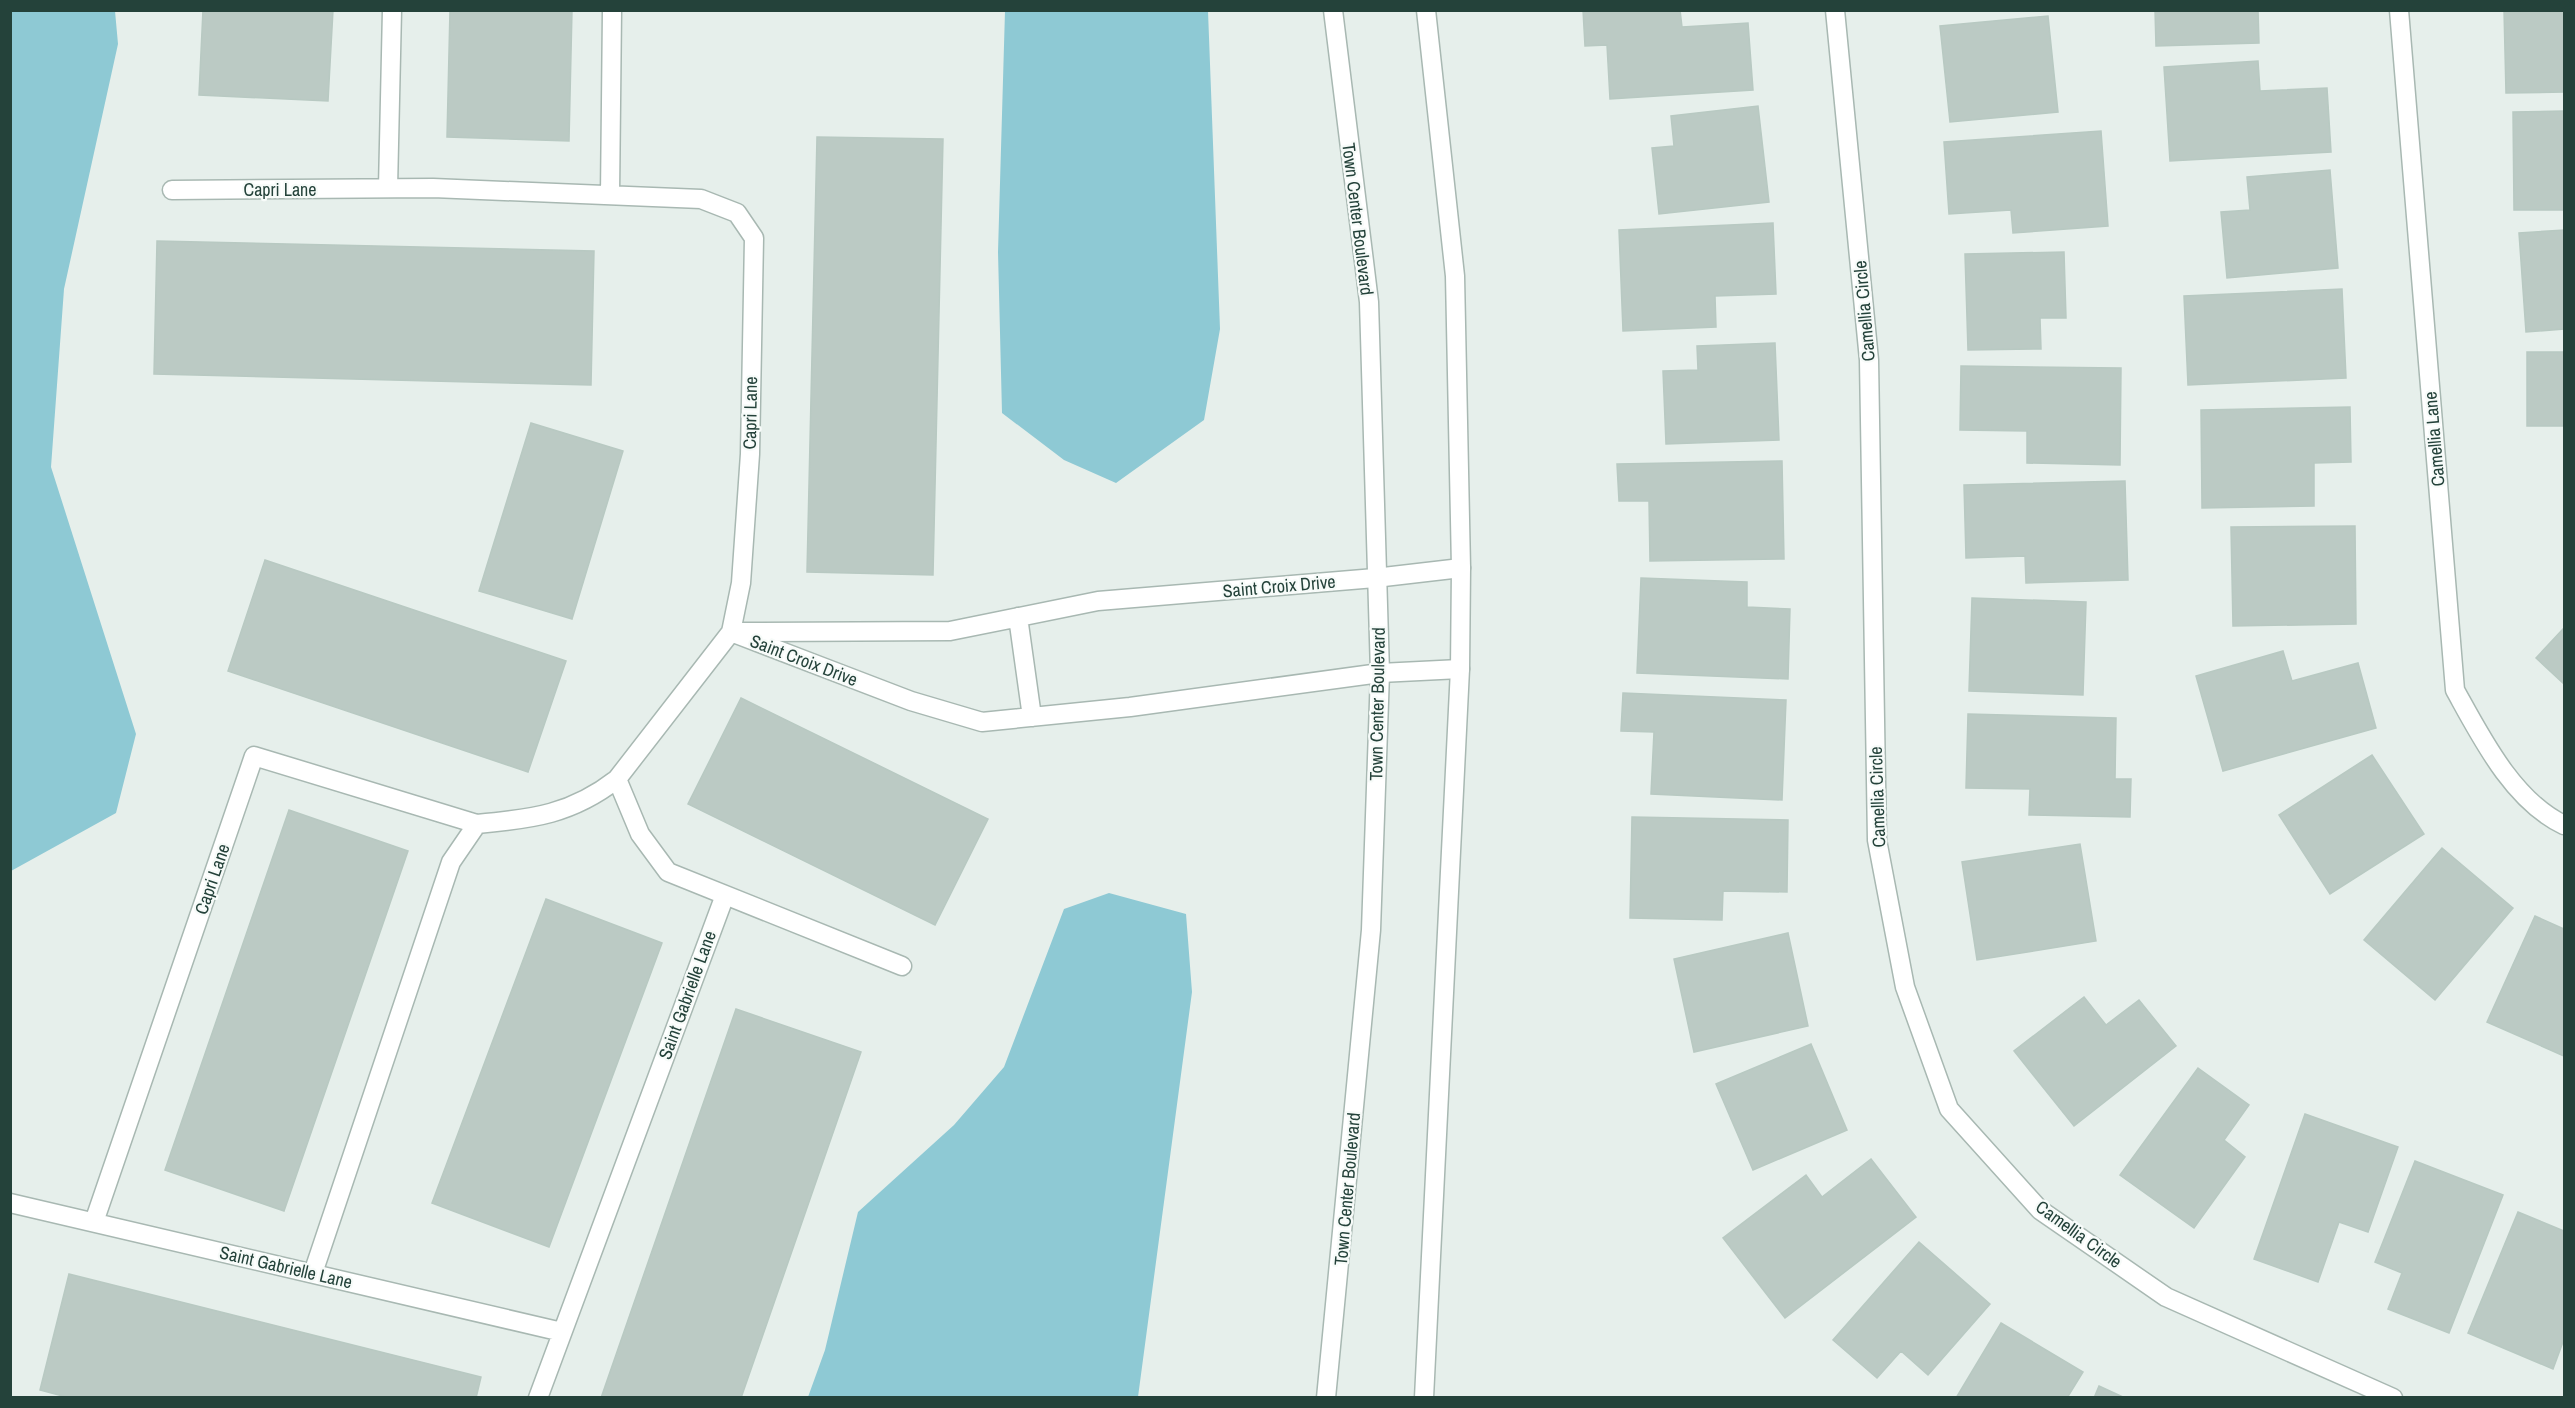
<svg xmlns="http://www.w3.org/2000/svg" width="2575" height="1408" viewBox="0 0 2575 1408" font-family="'Archivo Narrow',sans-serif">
  <rect width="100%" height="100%" fill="#e6efeb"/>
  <path fill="#8ec9d4" d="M11,10L115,11L118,44L64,289L51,467L136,734L116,813L11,871Z
    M1005,11H1208L1220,329L1204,420L1116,483L1064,460L1002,413L998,252Z
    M1109,893L1186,914L1192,992L1138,1397H808L825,1350L858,1212L954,1125L1004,1067L1064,909Z"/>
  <path fill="#bbcac4" stroke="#b8c9c2" stroke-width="1.5" d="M203,10H333L328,101L199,95Z
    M450,10H572L569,141L447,137Z
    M1583,10H1680L1682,27L1748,23L1753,90L1610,99L1607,45L1585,46Z
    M2155,10H2258L2259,43L2156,46Z
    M2504,10H2564V92L2506,93Z
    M2048,16L2058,112L1950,122L1940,26Z
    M2258,61L2260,91L2327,88L2331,152L2170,161L2164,67Z
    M1758,106L1769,202L1659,214L1652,148L1674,146L1671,116Z
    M2564,111V210H2514L2513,112Z
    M2101,131L2108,226L2013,233L2011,210L1949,214L1944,142Z
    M817,137L943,139L933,575L807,572Z
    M2330,170L2338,268L2227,278L2221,212L2250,210L2247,177Z
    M1773,223L1776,294L1715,296L1716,327L1623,331L1619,230Z
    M2564,230V329L2526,332L2519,233Z
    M157,241L594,251L591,385L154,374Z
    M2064,252L2066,318H2040L2041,349L1968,350L1965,254Z
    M2342,289L2346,378L2188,385L2184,296Z
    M1775,343L1779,440L1666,444L1663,371L1698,370L1697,346Z
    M2527,352H2564V426H2527Z
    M1961,366L2121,368L2120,465L2027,463V431L1960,430Z
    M2350,407L2351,462L2314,463V506L2202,508L2201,410Z
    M531,423L623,451L572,619L479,591Z
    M1782,461L1784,559L1650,561L1649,501H1619L1617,464Z
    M2125,481L2128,580L2026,583L2025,556L1966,558L1964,485Z
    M2355,526L2356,624L2233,626L2231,527Z
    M265,560L566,661L528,772L228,671Z
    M1641,578L1747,582V607L1790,609L1788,679L1637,673Z
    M1972,598L2086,602L2083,695L1969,691Z
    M2564,628V684L2536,658Z
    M2283,651L2292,681L2358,663L2376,728L2223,771L2196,676Z
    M1623,693L1786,700L1782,800L1651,794L1654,732L1621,731Z
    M741,698L988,819L935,925L688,804Z
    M1968,714L2116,718L2115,779H2131L2130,817L2029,815L2030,789L1966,788Z
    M2372,755L2424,834L2330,894L2279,815Z
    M289,810L408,851L284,1211L165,1170Z
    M1632,817L1788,820L1787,892L1723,891L1722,920L1630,918Z
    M2080,844L2096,941L1977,960L1962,862Z
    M2442,848L2513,908L2435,1000L2364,940Z
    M546,899L662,943L549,1247L432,1203Z
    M2535,916L2564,929V1056L2487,1022Z
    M1788,933L1808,1026L1694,1052L1674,959Z
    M2084,997L2106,1025L2139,1000L2176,1046L2074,1126L2014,1051Z
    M736,1009L861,1052L741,1398H601Z
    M1811,1044L1847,1130L1753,1170L1716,1084Z
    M2198,1068L2249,1105L2224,1140L2245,1157L2194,1228L2120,1175Z
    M2305,1114L2398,1147L2368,1232L2339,1222L2318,1282L2254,1259Z
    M1871,1159L1916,1217L1785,1318L1723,1238L1806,1175L1822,1197Z
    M2415,1161L2503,1195L2449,1333L2388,1309L2402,1273L2375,1262Z
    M2518,1212L2564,1231V1339L2553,1369L2468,1333Z
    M1919,1242L1990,1304L1928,1375L1901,1351L1877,1378L1833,1340Z
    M69,1274L481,1377L476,1398H70L40,1390Z
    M2001,1323L2083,1372L2067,1398H1956Z
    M2099,1386L2125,1398H2094Z"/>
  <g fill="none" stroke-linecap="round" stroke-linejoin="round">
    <defs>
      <path id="minor" d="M1835,10L1869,360L1877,840L1905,987L1949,1109L2040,1210L2166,1297L2393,1398
        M2399,10L2455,690C2481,737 2513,801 2564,825
        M388,188L392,10
        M172,190L433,188L701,199L737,213L754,238L750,454L741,583L731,632L617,779C572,814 533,819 477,824L451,862L313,1273
        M610,195L612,10
        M1018,617L1032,717
        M731,632L911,701L982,722L1130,707L1380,673L1460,669
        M741,632L950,631L1098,601L1375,578L1461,568
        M617,779L640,834L668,872L902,966
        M10,1203L562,1332
        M94,1222L254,756L477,824
        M538,1398L725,895"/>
      <path id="tertiary" d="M1326,1398L1371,930L1380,673L1369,302L1333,10
        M1424,1398L1460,669L1461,568L1455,276L1426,10"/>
    </defs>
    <use href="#minor" stroke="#a8b8b2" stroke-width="21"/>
    <use href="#tertiary" stroke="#a8b8b2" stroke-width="21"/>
    <use href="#minor" stroke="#fff" stroke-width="18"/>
    <use href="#tertiary" stroke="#fff" stroke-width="18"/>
  </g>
  <g text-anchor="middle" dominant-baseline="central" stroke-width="4.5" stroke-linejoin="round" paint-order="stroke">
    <g font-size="18" fill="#24423a" stroke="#f7fbf9">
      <text x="280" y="189">Capri Lane</text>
      <text transform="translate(1358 219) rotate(83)">Town Center Boulevard</text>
      <text transform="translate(1864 311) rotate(-95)">Camellia Circle</text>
      <text transform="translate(750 413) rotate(-89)">Capri Lane</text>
      <text transform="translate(2434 439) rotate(-95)">Camellia Lane</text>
      <text transform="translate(1279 586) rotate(-5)">Saint Croix Drive</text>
      <text transform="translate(804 660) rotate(21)">Saint Croix Drive</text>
      <text transform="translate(1377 704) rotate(-89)">Town Center Boulevard</text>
      <text transform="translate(1877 797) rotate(-92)">Camellia Circle</text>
      <text transform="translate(212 879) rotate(-71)">Capri Lane</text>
      <text transform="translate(687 995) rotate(-70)">Saint Gabrielle Lane</text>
      <text transform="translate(1347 1189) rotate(-85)">Town Center Boulevard</text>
      <text transform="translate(2079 1234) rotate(36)">Camellia Circle</text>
      <text transform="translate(286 1267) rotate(13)">Saint Gabrielle Lane</text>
    </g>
  </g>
  <rect width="2575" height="1408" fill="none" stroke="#24423a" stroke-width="24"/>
</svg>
